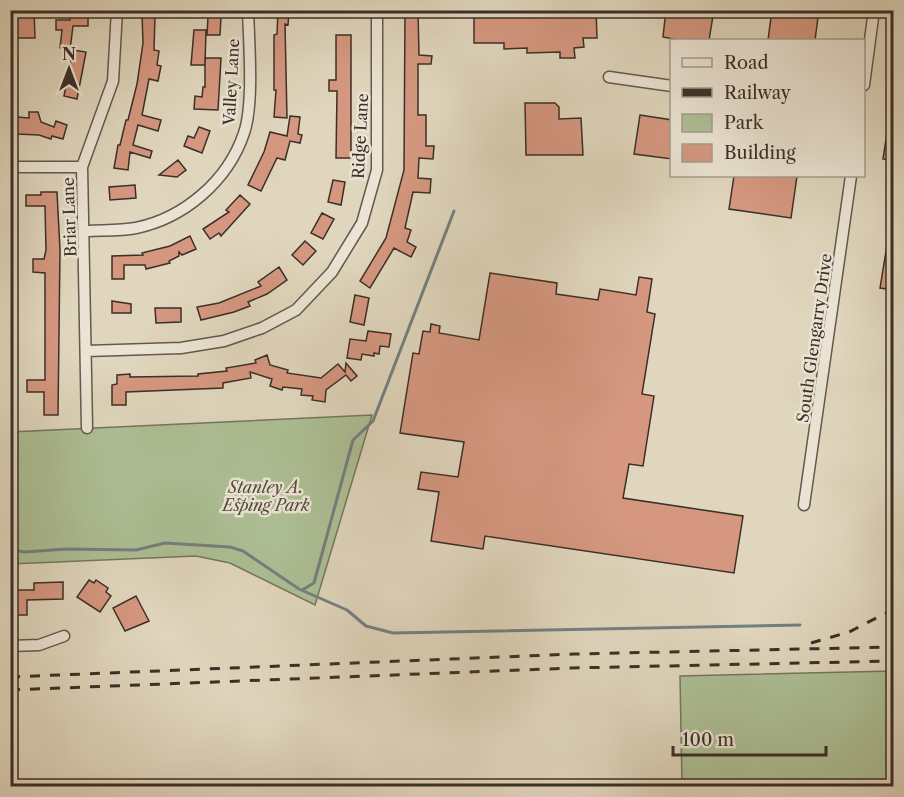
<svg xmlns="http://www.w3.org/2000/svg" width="904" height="797" viewBox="0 0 904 797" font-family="'Libre Caslon Text',serif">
  <rect width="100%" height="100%" fill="#e0d6bd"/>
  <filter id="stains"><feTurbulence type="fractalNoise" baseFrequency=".00333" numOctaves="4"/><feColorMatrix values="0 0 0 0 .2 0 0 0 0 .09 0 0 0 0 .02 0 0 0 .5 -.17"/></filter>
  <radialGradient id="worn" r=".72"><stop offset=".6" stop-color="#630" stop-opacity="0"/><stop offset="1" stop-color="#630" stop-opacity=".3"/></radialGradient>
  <path fill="#adbf95" stroke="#74775e" stroke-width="1.5" d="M372,415L315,605L230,563L196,556L11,564L10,432Z
    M893,671V786H682L680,676Z"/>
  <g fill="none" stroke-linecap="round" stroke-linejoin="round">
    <path stroke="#738080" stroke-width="3" d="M10,452L15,449
      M10,549L24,552L67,549L136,550L165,543L230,547L243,551L299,589L347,610L366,626L393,633L800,625
      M302,590L314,583L353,440L373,421L454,211"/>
  </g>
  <path fill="#d59780" stroke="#3b2f27" stroke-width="1.5" d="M12,10H34L35,38H12Z
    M76,10H88V26H73L70,50L60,48L62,30H56V20H70V13H76Z
    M278,10H289L288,25L285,24L287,118L274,117L276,90H274V35L277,34Z
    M405,10H418L419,55L432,56L431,64H418V115H426V146H434L433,159L419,158L418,178L431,179L430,193L413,192L405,228L411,230L407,242L416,247L411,257L394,248L370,288L360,281L386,238L404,170Z
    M474,10H596L597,38H583L584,47L574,48L575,58H560V52L527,53V48L504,49V43H474Z
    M666,10H714L709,40H678L663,37Z
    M772,10H819L815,40H768Z
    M142,14L155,15L154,50L159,51L157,65L161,66L158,81L149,79L142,115L161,120L158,131L138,125L133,145L152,151L150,158L130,152L128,170L114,168L118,145H120L126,120H128L137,84L143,43Z
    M208,17H221L220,35H207Z
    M194,30H206L205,65H191Z
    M336,35H351V158H336L337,91H329V80H336Z
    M73,50L86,52L77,99L64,96Z
    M205,58H221L218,110L194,109L195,96L202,97L203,87H205Z
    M525,103H555L559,107V119L581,118L583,155H526Z
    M29,112H38L41,122L54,127L56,121L67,125L63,139L52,136L51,139L39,135L17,134V117L29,118Z
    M640,115L672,120V159L634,154Z
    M290,116L300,117L298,134L302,135L300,143L290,141L285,160L277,158L261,191L248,185L264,152L270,132L287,136Z
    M889,120L894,121V161L883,159Z
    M199,127L210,131L202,153L184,146L188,136L194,138Z
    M178,160L186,170L177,177L159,175Z
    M734,176H797L791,218L729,209Z
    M333,180L345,182L341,205L328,202Z
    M135,185L136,198L110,200L109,187Z
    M41,192H57L60,250L58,415H44V392H27V380H45V273L33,272V259H44L46,250L45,206H26V195H41Z
    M240,195L250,204L221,236L219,233L210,239L203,229L229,212L226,210Z
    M322,213L334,219L323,239L311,233Z
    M889,233H894V290L880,288Z
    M190,236L196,249L182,255L179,252V256L169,261L170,263L146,269L145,265H124V279H112V256L143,255L142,253L170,246Z
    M305,241L316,251L303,265L292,255Z
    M279,267L287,280L267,294L248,302L250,306L234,312L201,320L197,307L219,303L261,286L258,282Z
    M490,273L557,283L556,294L598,300L600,289L636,295L639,277L652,279L647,312L655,314L642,394L654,396L643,466L629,464L623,498L743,516L734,573L485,536L483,549L431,541L439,492L418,489L421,472L458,477L464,442L400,433L413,353L419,354L423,331L430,332L431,324L440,326L439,333L479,340Z
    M355,295L369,298L364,325L350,322Z
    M112,301L131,304V313H112Z
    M155,308H181V322L156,323Z
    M368,331L391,334L389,347L380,346L379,354L374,353V356L362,354L361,360L347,358L350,339L366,341Z
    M267,355L270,365L288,370L287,373L321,378L338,364L345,372L346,363L357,376L351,381L346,375L326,390L325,402L312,400L313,396L301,395L302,389L283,387L282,390L270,386L272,379L250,372L251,378L223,383V388L126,392V405H112V385L117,384V375L130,374V377L198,376V374L227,371L226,368L256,363L255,360Z
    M89,580L94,583L96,580L108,588L106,592L111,596L100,612L77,597Z
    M63,582V599L27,600V615H10V590H34V583Z
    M136,596L149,621L125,631L113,608Z"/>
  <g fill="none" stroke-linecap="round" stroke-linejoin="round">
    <defs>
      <path id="street" d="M609,77L672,86
        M864,85L874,10
        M10,167H82
        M86,231C102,230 120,231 136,228C184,218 228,181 244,133C254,104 249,43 248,10
        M86,351L181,348L224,341L262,328L296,310L332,272L362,223L377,170V10
        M87,428L82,167L113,81L117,10
        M804,505L851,176
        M10,646L39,645L64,636"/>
    </defs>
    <use href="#street" stroke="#64594c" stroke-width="13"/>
    <use href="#street" stroke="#ebe4d4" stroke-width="10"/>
    <path stroke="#3b2f27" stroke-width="3" stroke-dasharray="10 10" stroke-linecap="butt" d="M811,643L849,632L894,609
      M10,677L574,654L894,647
      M10,690L572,668L894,661"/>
  </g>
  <g text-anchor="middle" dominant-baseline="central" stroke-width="5" stroke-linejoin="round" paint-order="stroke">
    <g font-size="16" fill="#3b2f27" stroke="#ebe4d4">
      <text transform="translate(231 82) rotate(-87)">Valley Lane</text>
      <text transform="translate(360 136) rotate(-87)">Ridge Lane</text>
      <text transform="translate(69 217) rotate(-92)">Briar Lane</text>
      <text transform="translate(814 338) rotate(-82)">South Glengarry Drive</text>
    </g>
    <g font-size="16" font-style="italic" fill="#524c3d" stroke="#ebe4d4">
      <text x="266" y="487">Stanley A.<tspan x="266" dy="18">Esping Park</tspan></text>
    </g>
  </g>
  <rect width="904" height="797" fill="none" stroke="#e0d6bd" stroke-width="36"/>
  <rect x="12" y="12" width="880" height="773" fill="none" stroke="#3b2f27" stroke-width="3"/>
  <rect x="18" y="18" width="868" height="761" fill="none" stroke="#3b2f27" stroke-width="1.5"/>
  <rect x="670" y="39" width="195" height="138" fill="#ebe4d4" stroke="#a59c8f" stroke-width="1.5"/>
  <rect x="682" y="58" width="30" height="9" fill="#ebe4d4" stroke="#a59c8f" stroke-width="1.5"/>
  <text x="724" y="69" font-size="18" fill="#3b2f27">Road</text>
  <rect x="682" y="88" width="30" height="9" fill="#3b2f27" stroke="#a59c8f" stroke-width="1.5"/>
  <text x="724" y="99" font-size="18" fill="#3b2f27">Railway</text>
  <rect x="682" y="114" width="30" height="18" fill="#adbf95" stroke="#a59c8f" stroke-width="1.5"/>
  <text x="724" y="129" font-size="18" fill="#3b2f27">Park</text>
  <rect x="682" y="144" width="30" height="18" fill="#d59780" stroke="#a59c8f" stroke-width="1.5"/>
  <text x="724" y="159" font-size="18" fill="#3b2f27">Building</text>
  <g transform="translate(69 69)" stroke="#ebe4d4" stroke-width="4.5" paint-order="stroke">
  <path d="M0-4.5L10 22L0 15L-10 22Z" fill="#3b2f27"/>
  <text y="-9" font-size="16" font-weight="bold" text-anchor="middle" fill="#3b2f27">N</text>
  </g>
  <path d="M673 746v9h153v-9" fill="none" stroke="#3b2f27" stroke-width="3"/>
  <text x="682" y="746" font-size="18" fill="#3b2f27" stroke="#ebe4d4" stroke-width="4.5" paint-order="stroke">100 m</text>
  <rect width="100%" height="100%" filter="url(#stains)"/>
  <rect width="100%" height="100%" fill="url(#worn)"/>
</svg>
